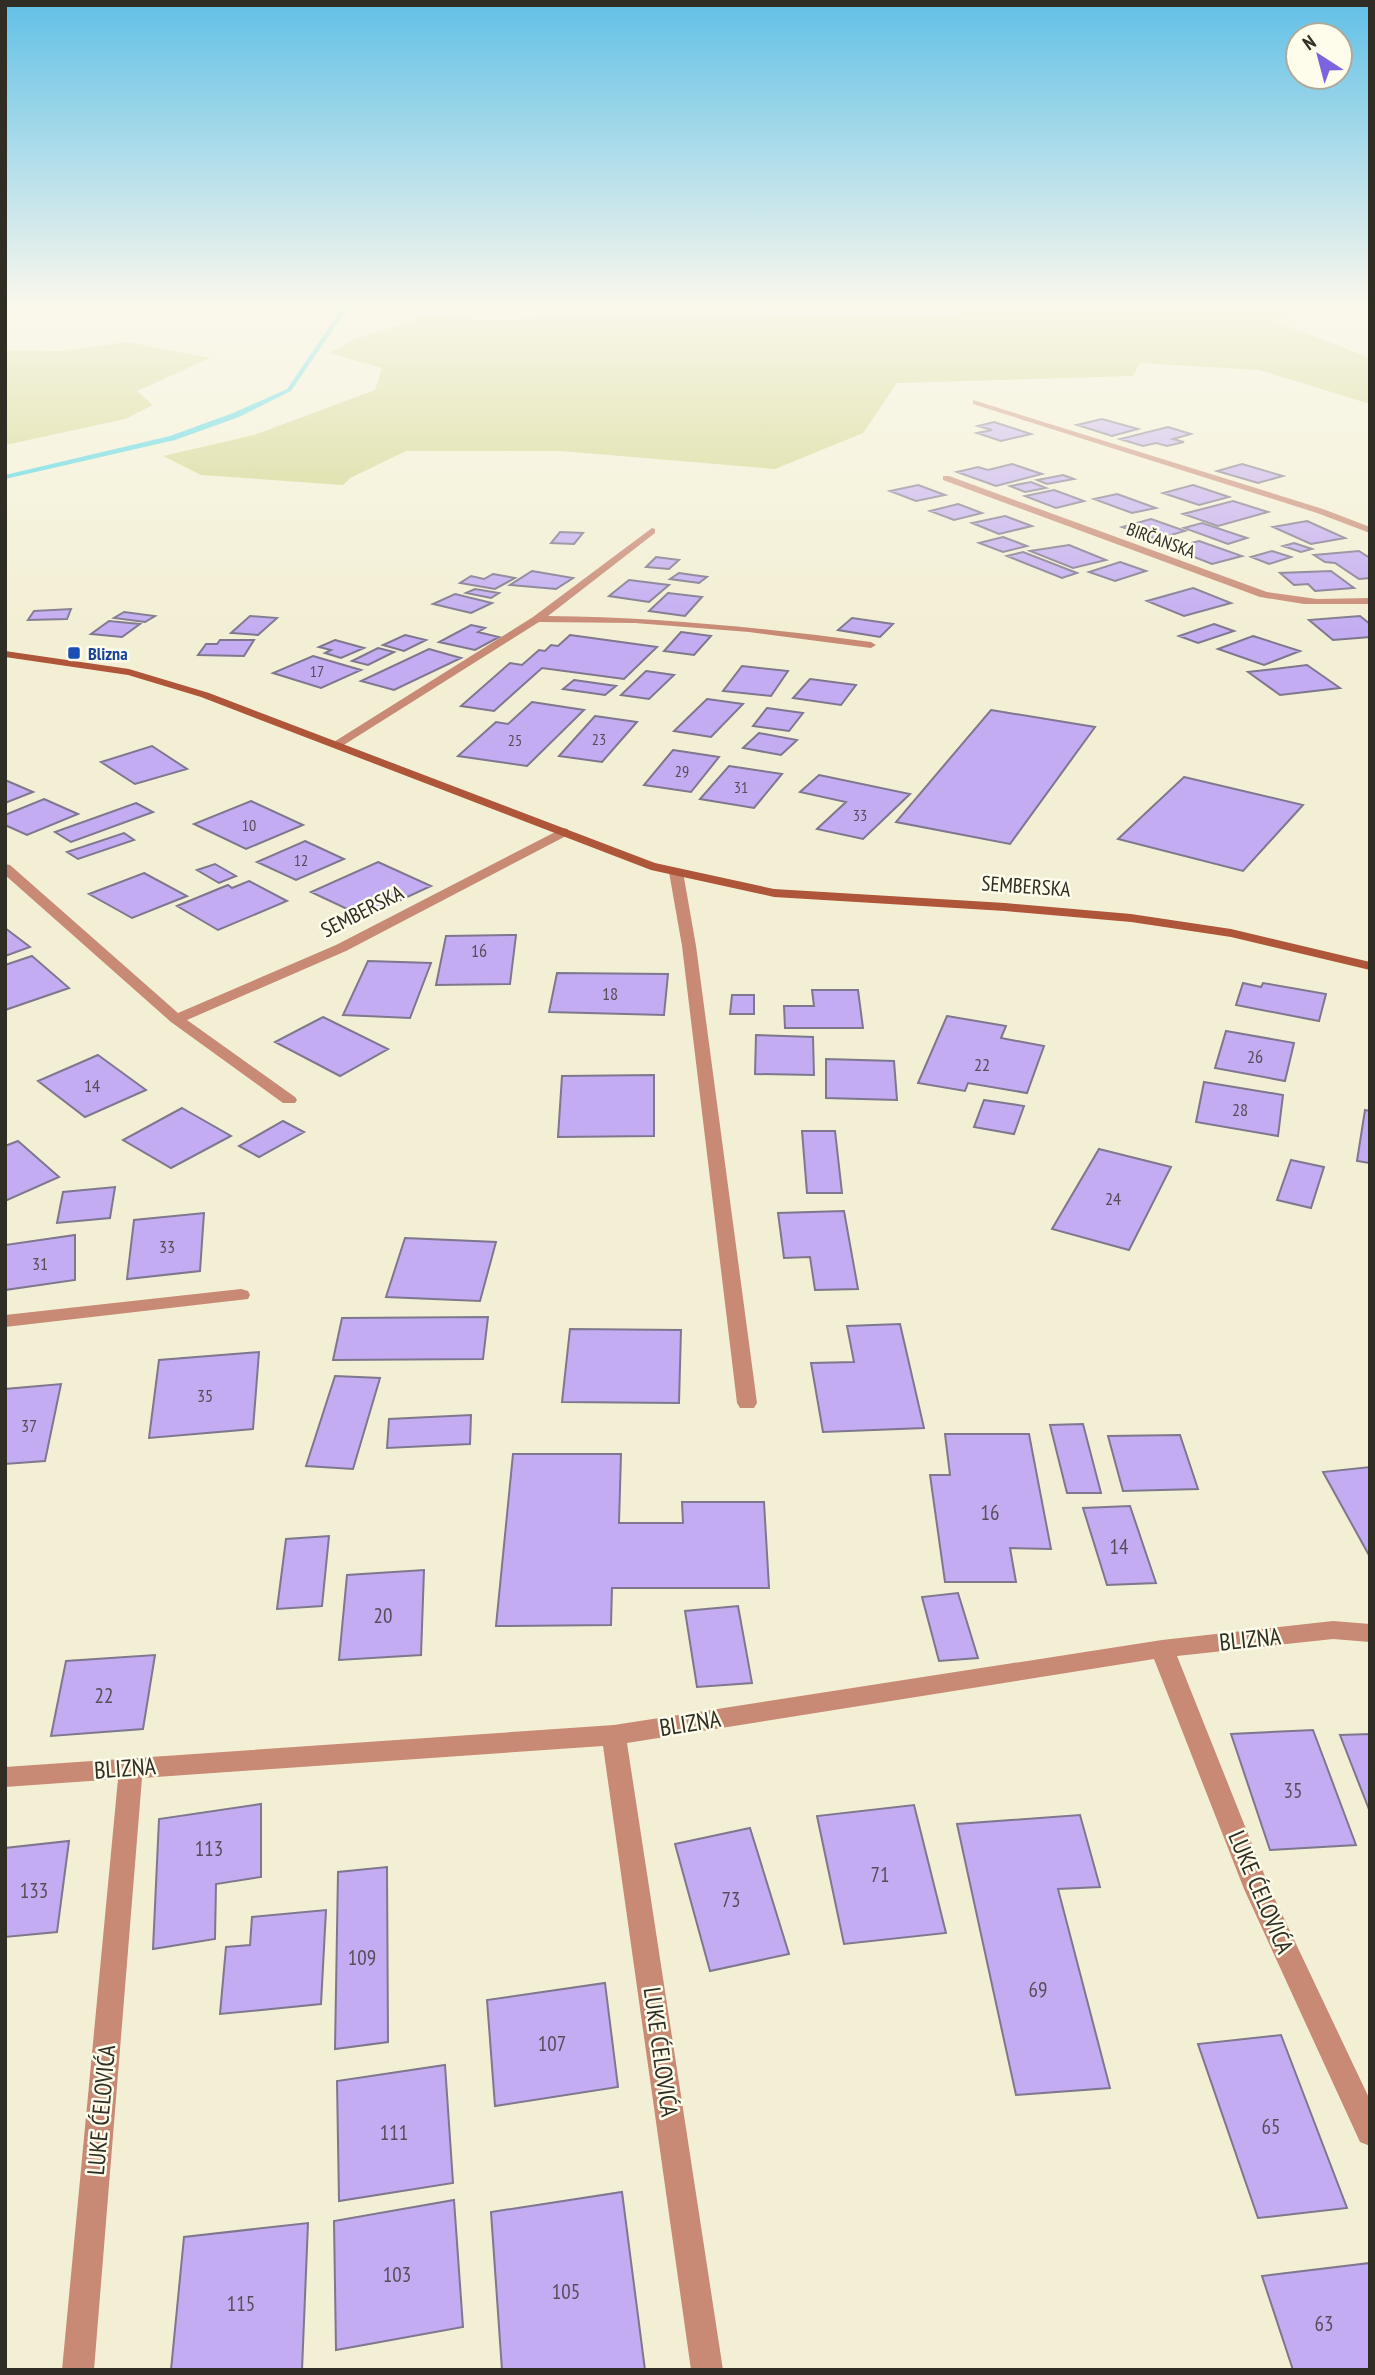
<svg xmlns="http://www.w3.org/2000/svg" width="1375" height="2375" viewBox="0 0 1375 2375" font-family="'PT Sans Narrow',sans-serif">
  <rect width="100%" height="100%" fill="#f3efd4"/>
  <path fill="#ced282" d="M79,302H409L411,308C299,310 185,318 73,303Z
    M949,302H1312L1272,320L1370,358V404L1259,370L1140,363L1133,376L897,383L863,433L775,469L561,451H406L350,478L343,485L201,475L163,456L254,435L375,390L382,368L329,353L353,340L425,316L478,319L956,316Z
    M127,342L210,358L137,391L153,405L125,419L5,445V350L60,351Z"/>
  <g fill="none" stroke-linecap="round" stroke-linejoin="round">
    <path fill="#38d2e6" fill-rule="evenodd" d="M346,302H352L291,391L239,417L175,440L5,479V475L170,436L233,413L287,389Z"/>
  </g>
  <path fill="#c3acf2" stroke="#7e778e" stroke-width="2" d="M1102,419L1138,429L1112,436L1077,425Z
    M994,422L1031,434L1001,441L977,433L992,430L978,426Z
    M1168,427L1191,434L1173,439L1184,442L1167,446L1156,443L1143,446L1120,439Z
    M1012,464L1042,474L996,486L957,472L978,467L988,470Z
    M1242,464L1283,476L1258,483L1217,471Z
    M1063,475L1074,479L1047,484L1037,480Z
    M1031,482L1046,488L1025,492L1010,486Z
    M918,485L945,495L916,501L890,491Z
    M1193,485L1229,497L1199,505L1163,493Z
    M1054,490L1084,501L1056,508L1025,496Z
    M1117,494L1156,508L1132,513L1094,499Z
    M1233,501L1268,512L1218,526L1183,514Z
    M958,504L982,513L954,520L930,511Z
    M1005,516L1032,526L999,534L972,523Z
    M1151,519L1185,531L1157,539L1122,527Z
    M1307,521L1345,538L1311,544L1273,527Z
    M1202,523L1247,538L1228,544L1184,528Z
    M560,532L583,533L574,544L551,543Z
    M1003,537L1027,546L1003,552L979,543Z
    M1199,541L1242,556L1212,564L1171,548Z
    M1294,543L1312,549L1301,552L1283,546Z
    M1069,545L1106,560L1073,568L1030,551Z
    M1272,551L1291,557L1269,564L1251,557Z
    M1359,551L1370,558V578L1359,579L1335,563L1325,562L1314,555Z
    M1023,552L1077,573L1062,578L1007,556Z
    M656,557L679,560L669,569L646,567Z
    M1120,562L1146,571L1115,581L1089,572Z
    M532,571L573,578L556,589L510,585Z
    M1331,571L1354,588L1315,591L1308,584L1294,585L1280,573Z
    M679,573L707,577L699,583L670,579Z
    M493,574L515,578L495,589L460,583L471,576L484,579Z
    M629,580L669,585L649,602L609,596Z
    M1193,588L1231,603L1184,616L1147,601Z
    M475,589L499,593L491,598L466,593Z
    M668,593L702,597L685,616L649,611Z
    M455,594L492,603L471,613L433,604Z
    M71,609L67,619L28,620L34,611Z
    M124,612L155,616L145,622L114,618Z
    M250,616L277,618L258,635L231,633Z
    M1360,616L1370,624V637L1333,640L1309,620Z
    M852,618L893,624L880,637L838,630Z
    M109,621L140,624L122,637L91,634Z
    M1214,624L1234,631L1198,643L1179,636Z
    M471,625L485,628L478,632L499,637L475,650L439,642Z
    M681,632L711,636L694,655L664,651Z
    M405,635L426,640L404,651L383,645Z
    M570,635L657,647L624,679L542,668L494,711L461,706L510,663L522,665L539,650L545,651L551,645L558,646Z
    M1253,636L1300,651L1264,665L1218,649Z
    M220,640H254L244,656L198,655L206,644H217Z
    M335,640L364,648L341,658L325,653L331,650L319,647Z
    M378,648L394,652L368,665L352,661Z
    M429,649L461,658L394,690L361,681Z
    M313,656L361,670L321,688L273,673Z
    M1307,665L1340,688L1280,695L1248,672Z
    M742,666L788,671L771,696L723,691Z
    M646,671L674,675L649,699L621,695Z
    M810,679L856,685L841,705L793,698Z
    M574,680L616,686L605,695L563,689Z
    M707,699L743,704L711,737L674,731Z
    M532,702L584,710L527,766L458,756L496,722L508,724Z
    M767,708L803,713L789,731L753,726Z
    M991,710L1095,727L1010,844L896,822Z
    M595,716L637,722L602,762L559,756Z
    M759,733L797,740L781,755L743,748Z
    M152,746L187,769L135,784L101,762Z
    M673,750L719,757L691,792L644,785Z
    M729,766L782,774L754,808L700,799Z
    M819,775L910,794L863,839L817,829L846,802L800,792Z
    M1184,777L1303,805L1243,871L1118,839Z
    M5,780L33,792L5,803Z
    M44,799L78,814L27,835L5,825V815Z
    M251,801L303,825L246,849L194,824Z
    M136,803L153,812L71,842L55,832Z
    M124,833L134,840L78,859L67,852Z
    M305,841L344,859L296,880L257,862Z
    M378,862L431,886L364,917L311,892Z
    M215,864L236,876L219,883L197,870Z
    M144,873L187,896L132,918L89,894Z
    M249,881L287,901L218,930L177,906L228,885L232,888Z
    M5,928L30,947L5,956Z
    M516,935L510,984L436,985L446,936Z
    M32,956L69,988L5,1010V965Z
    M368,961L431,963L410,1018L343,1015Z
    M557,973L668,974L664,1015L549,1012Z
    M1243,983L1261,987L1263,983L1326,994L1319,1021L1236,1005Z
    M812,990H858L863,1028H785L784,1006H814Z
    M732,995H754V1014H730Z
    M947,1016L1006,1026L1001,1038L1044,1046L1027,1093L968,1083L965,1091L918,1083Z
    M323,1017L388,1049L340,1076L275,1042Z
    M1226,1031L1294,1043L1285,1081L1215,1068Z
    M756,1035L813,1037L814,1075L755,1074Z
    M98,1055L146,1090L85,1117L38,1081Z
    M826,1059L894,1061L897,1100L826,1098Z
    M654,1075V1136L558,1137L562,1076Z
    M1204,1082L1283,1095L1278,1136L1196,1122Z
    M984,1100L1024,1106L1014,1134L974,1127Z
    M182,1108L231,1136L171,1168L123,1140Z
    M1365,1110L1370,1111V1163L1357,1161Z
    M283,1121L304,1132L259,1157L239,1146Z
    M802,1131H835L842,1193H807Z
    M18,1141L59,1177L5,1201V1146Z
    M1099,1149L1171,1167L1129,1250L1052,1229Z
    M1291,1160L1324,1167L1311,1208L1277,1200Z
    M115,1187L110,1218L57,1223L63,1192Z
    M844,1211L858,1289L815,1290L810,1257L784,1258L778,1213Z
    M204,1213L200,1271L127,1279L134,1220Z
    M75,1235V1280L5,1290V1245Z
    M405,1238L496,1242L480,1301L386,1297Z
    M488,1317L483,1359L333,1360L342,1318Z
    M900,1324L924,1428L823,1432L811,1363L854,1362L847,1326Z
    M570,1329L681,1330L679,1403L562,1402Z
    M259,1352L253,1429L149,1438L159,1360Z
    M335,1376L380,1378L353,1469L306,1466Z
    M61,1384L45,1461L5,1464V1389Z
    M471,1415L470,1444L387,1448L389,1419Z
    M1083,1424L1101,1493H1067L1050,1425Z
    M945,1434H1029L1051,1549L1010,1548L1016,1582H945L930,1475H950Z
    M1180,1435L1198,1489L1123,1491L1108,1436Z
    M513,1454H621L619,1523H683L682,1502H764L769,1588H612L611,1625L496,1626Z
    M1370,1467V1557L1323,1472Z
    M1130,1506L1156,1583L1107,1585L1083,1508Z
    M329,1536L322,1606L277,1609L286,1539Z
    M424,1570L421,1655L339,1660L347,1575Z
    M958,1593L978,1658L939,1661L922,1597Z
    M738,1606L752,1683L697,1687L685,1611Z
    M155,1655L143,1729L51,1736L66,1661Z
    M1313,1730L1356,1845L1270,1850L1231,1734Z
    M1370,1734V1812L1340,1735Z
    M261,1804V1877L216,1884L215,1939L153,1949L159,1819Z
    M914,1805L946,1933L844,1944L817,1816Z
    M1080,1815L1100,1887L1058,1889L1110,2088L1016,2095L957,1824Z
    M750,1828L789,1954L710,1971L675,1844Z
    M69,1841L57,1932L5,1937V1848Z
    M387,1867L388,2042L335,2049L338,1872Z
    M326,1910L321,2004L220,2014L226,1947L250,1945L252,1917Z
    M605,1983L618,2087L495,2106L487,2000Z
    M1281,2035L1347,2208L1258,2218L1198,2044Z
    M445,2065L453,2183L339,2201L337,2081Z
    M622,2192L645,2370H502L491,2212Z
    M454,2200L463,2327L336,2350L334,2221Z
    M308,2223L302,2370H171L184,2237Z
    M1370,2263V2370H1293L1262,2276Z"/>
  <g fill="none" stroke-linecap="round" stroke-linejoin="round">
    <path fill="#c88975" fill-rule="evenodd" d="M973,400L1323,509L1370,527V533L1317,513L973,404Z
      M943,476H949L1267,592L1317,599L1370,598V604H1304L1260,597L943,480Z
      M652,528L655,529V533L548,616C657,617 763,628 871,642L876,645L871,648L749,632L635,623L539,622L339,748L329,745L533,617Z
      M563,828L568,829V835L346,951L187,1020L295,1097L297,1100L295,1103H283L171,1022L5,875V864L10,865L178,1013L336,945Z
      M676,868L683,872L696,946L757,1403L754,1408H740L737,1403L682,946L669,872Z
      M241,1289L248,1291L250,1295L248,1299L5,1327V1315Z
      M1333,1621L1370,1624V1642L1333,1639L1177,1656L1270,1889L1370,2100V2146L1360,2142L1244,1889L1154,1659L627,1743L723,2370H691L603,1746L142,1778L94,2370H62L118,1779L5,1787V1767L614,1725L1162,1640Z"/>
    <path fill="#af5539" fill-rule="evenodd" d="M5,651L129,669L209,693L655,863L774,889L1005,903L1131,914L1231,929L1370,962V970L1231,937L1131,922L1005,911L774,897L651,870L201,697L128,675L5,657Z"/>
  </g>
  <linearGradient id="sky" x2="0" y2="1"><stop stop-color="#61c0e7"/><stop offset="0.48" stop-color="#faf8ec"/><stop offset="1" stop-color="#faf8ec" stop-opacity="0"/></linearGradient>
  <rect width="1375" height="634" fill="url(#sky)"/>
  <rect fill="#1a4fb4" stroke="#fefceb" stroke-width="2.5" x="67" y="646" width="14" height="14" rx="3.5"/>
  <g text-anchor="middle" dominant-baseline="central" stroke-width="5" stroke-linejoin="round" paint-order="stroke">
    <g font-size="16" fill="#554e58">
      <text x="317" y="671">17</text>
      <text x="599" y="739">23</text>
      <text x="515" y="740">25</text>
      <text x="682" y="771">29</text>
      <text x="741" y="787">31</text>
      <text x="860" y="815">33</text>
      <text x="249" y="825">10</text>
      <text x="301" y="860">12</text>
    </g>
    <g font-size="18" fill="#302e24" stroke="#fefceb">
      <text transform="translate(1161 540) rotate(20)">BIRČANSKA</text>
    </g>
    <g font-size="18" font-weight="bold" fill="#164399" stroke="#fefceb" text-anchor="start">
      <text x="88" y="653">Blizna</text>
    </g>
    <g font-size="18" fill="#554e58">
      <text x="479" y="950">16</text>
      <text x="610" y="993">18</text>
      <text x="1255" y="1056">26</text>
      <text x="982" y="1064">22</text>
      <text x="92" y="1085">14</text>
      <text x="1240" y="1109">28</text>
      <text x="1113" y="1198">24</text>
      <text x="167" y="1246">33</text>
      <text x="40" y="1263">31</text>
      <text x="205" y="1395">35</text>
      <text x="29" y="1425">37</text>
    </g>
    <g font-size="21" fill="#302e24" stroke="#fefceb">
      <text transform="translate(1026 886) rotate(4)">SEMBERSKA</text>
      <text transform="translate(362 911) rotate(-27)">SEMBERSKA</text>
    </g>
    <g font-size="21" fill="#554e58">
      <text x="990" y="1512">16</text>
      <text x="1119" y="1546">14</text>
      <text x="383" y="1615">20</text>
      <text x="104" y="1695">22</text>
      <text x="1293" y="1790">35</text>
      <text x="209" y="1848">113</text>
      <text x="880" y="1874">71</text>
      <text x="34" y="1890">133</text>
      <text x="731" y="1899">73</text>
      <text x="362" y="1957">109</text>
      <text x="1038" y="1989">69</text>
      <text x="552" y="2043">107</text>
      <text x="1271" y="2126">65</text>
      <text x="394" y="2132">111</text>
      <text x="397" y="2274">103</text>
      <text x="566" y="2291">105</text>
      <text x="241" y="2303">115</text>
      <text x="1324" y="2323">63</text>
    </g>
    <g font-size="24" fill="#302e24" stroke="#fefceb">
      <text transform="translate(1250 1639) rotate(-6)">BLIZNA</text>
      <text transform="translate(690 1723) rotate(-9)">BLIZNA</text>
      <text transform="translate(125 1768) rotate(-4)">BLIZNA</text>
      <text transform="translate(1261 1892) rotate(67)">LUKE ĆELOVIĆA</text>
      <text transform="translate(661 2052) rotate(82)">LUKE ĆELOVIĆA</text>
      <text transform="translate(101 2110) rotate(-85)">LUKE ĆELOVIĆA</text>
    </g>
  </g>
  <rect width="1375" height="2375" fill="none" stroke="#302e24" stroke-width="14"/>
  <g transform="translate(1319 56) rotate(324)"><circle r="33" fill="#fefceb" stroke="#acaa9b" stroke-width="2"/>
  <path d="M0-5L12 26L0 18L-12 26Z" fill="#7d63de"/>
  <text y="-10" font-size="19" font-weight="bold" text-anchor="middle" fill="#302e24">N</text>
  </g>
</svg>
